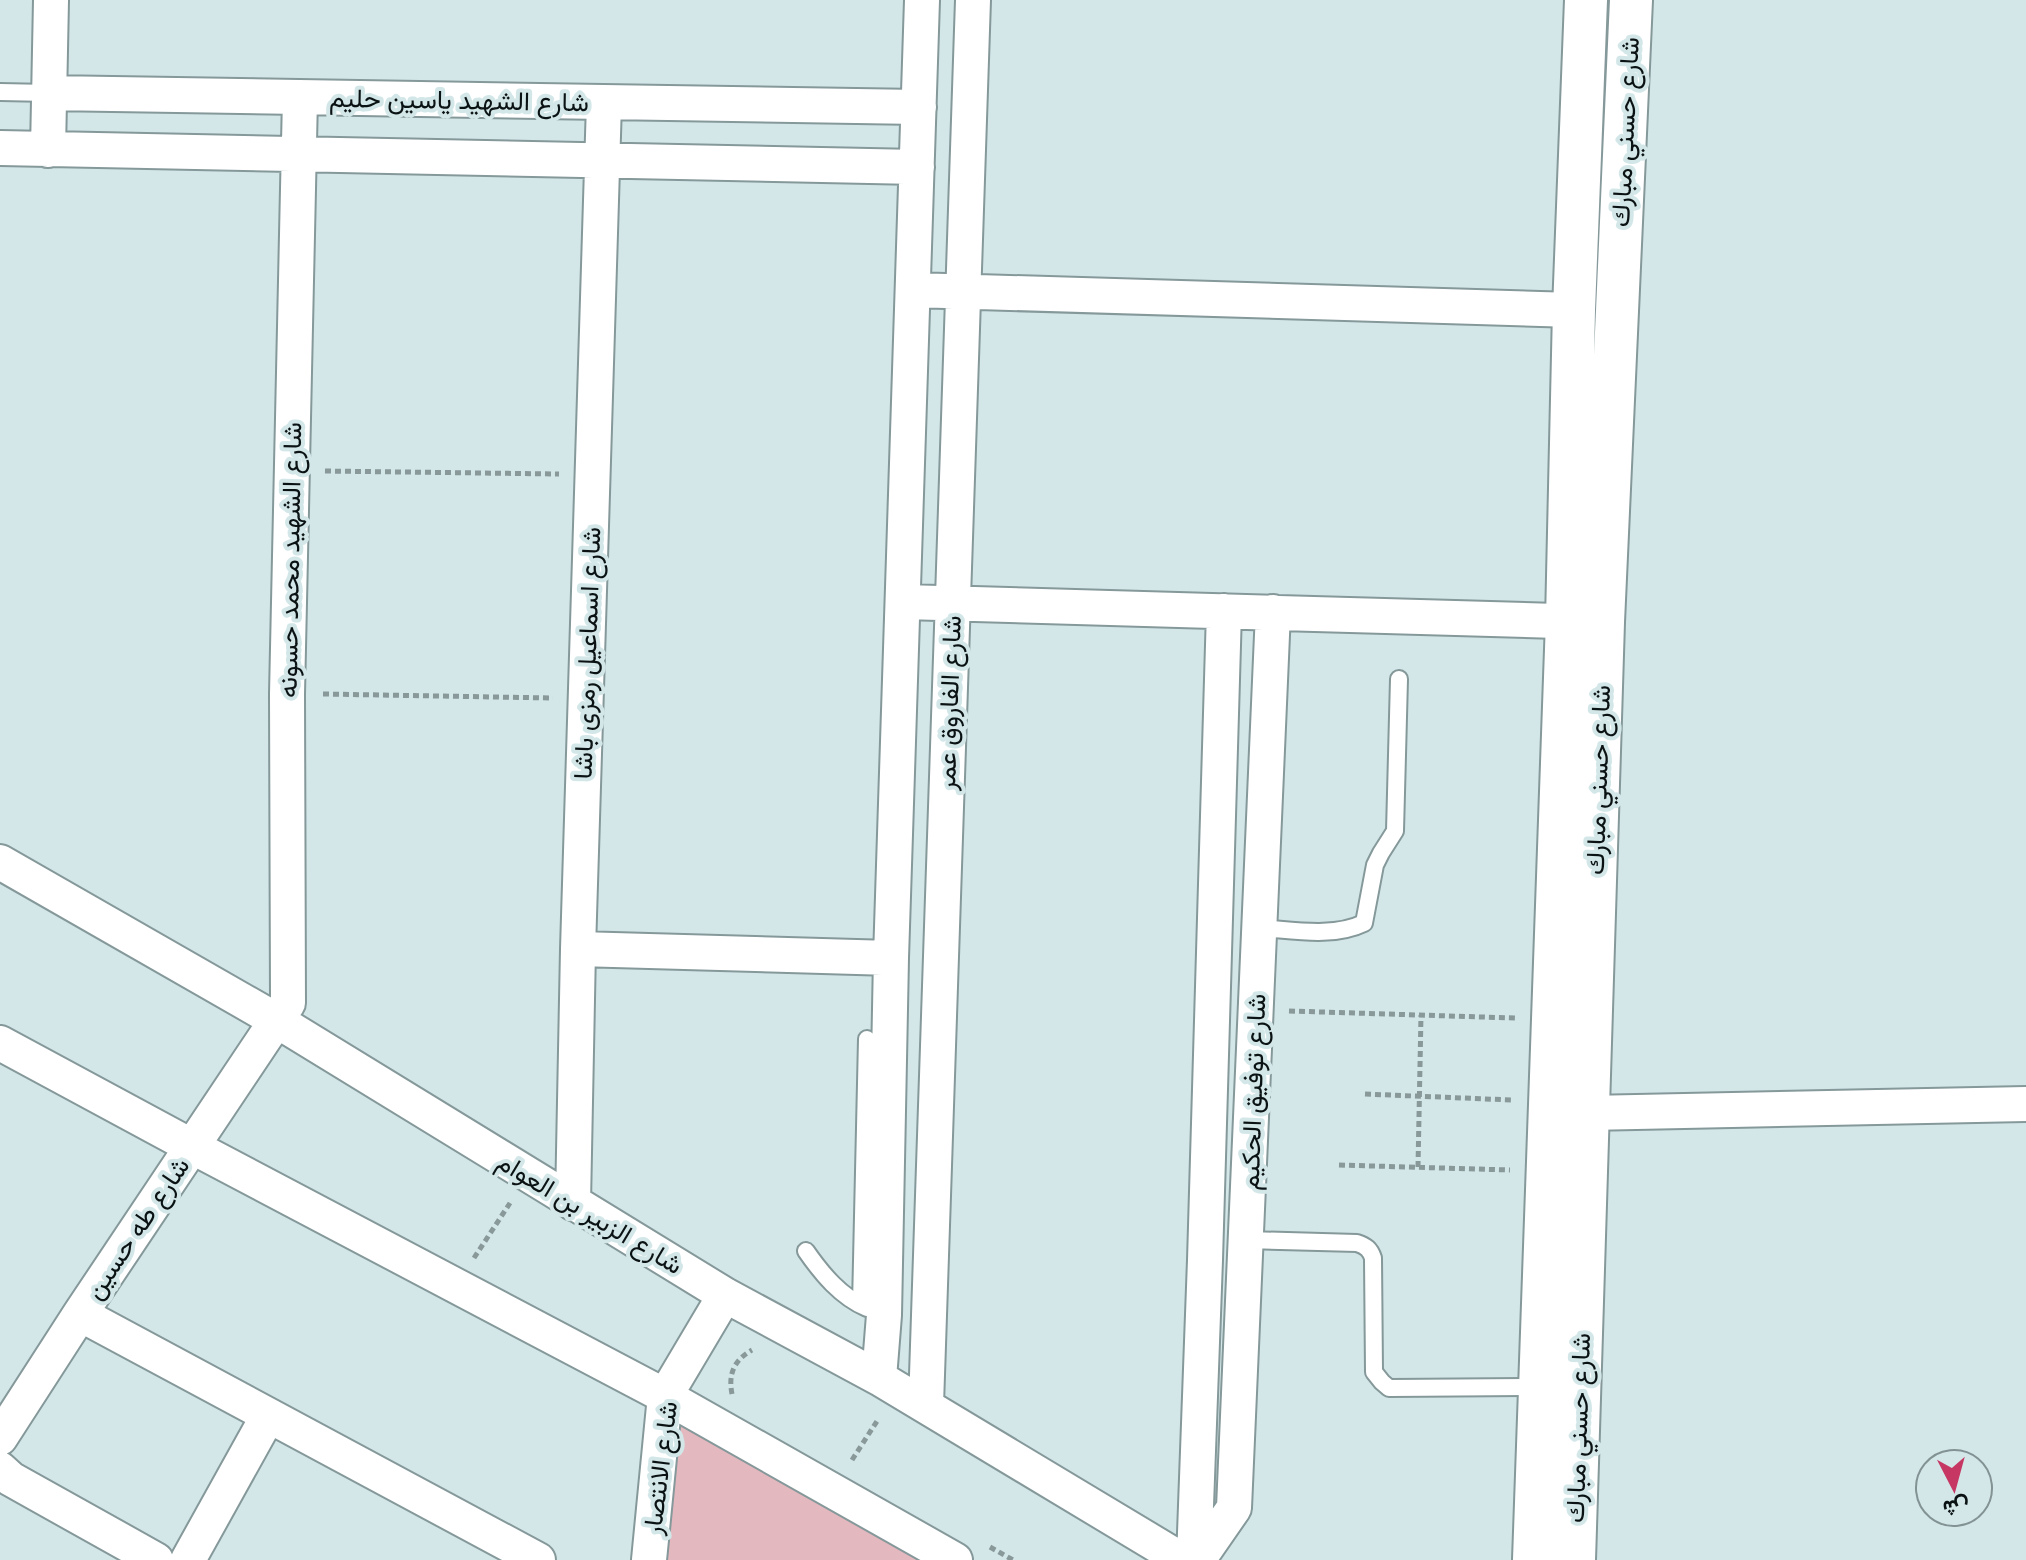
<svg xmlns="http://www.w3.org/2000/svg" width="2026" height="1560" viewBox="0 0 2026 1560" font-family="'Roboto Serif',Vazirmatn,serif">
  <rect width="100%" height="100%" fill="#d3e7e9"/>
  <path fill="#e4b8bf" d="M671,1407L940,1560H656Z"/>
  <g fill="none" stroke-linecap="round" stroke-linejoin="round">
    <defs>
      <path id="service" d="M0,92L49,93
        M1260,928C1293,930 1333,938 1364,923L1375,865L1381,853L1395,831L1399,679
        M1247,1240L1357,1243C1366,1246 1370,1249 1373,1258L1374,1372L1382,1382L1389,1388L1538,1387
        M806,1251C822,1274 841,1297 867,1308
        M861,1305L867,1039"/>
      <path id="minor" d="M49,93L919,107
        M0,148L917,167
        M48,150L51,0
        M913,290L1574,310
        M904,602L1591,622
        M0,862L276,1020L725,1295L879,1378L1182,1560
        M578,949L891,958
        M0,1043L191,1146L665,1396L955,1560
        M1588,1113L2026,1104
        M573,1203L578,949L604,103
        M80,1314L538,1560
        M879,1378L884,1315L891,958L922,0
        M926,1405L973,0
        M0,1438L80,1314L288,1003L287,694L300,97
        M0,1469L11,1479L156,1560
        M188,1560L268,1416
        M649,1560L665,1396L725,1295
        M1194,1560L1205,1260L1224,611
        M1198,1560L1234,1508L1273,612"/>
      <path id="tertiary" d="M1534,1560L1567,621L1574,310L1586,0
        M1574,1560L1603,622L1631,0"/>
    </defs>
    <use href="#service" stroke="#85989a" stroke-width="20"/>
    <use href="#minor" stroke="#85989a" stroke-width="38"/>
    <use href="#tertiary" stroke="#85989a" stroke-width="46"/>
    <path stroke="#899899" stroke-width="5" stroke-dasharray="6 4" stroke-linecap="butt" d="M325,471L559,474
      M323,694L553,698
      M1289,1011L1515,1018
      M1365,1094L1512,1100
      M1339,1165L1510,1170
      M1418,1167L1421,1015
      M474,1258L510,1203
      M732,1394C728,1374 734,1360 752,1350
      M852,1460L879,1418
      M990,1547L1013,1560"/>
    <use href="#service" stroke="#fff" stroke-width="16"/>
    <use href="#minor" stroke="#fff" stroke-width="34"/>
    <use href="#tertiary" stroke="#fff" stroke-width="42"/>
  </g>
  <g text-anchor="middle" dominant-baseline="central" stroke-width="8" stroke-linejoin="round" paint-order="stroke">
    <g font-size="26" fill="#0b1213" stroke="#d3e7e9">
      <text transform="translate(459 100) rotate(1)">شارع الشهيد ياسين حليم</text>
      <text transform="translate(1625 132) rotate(-87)">شارع حسني مبارك</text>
      <text transform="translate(290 560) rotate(-89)">شارع الشهيد محمد حسونه</text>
      <text transform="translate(587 653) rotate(-88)">شارع اسماعيل رمزى باشا</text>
      <text transform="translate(949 703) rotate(-88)">شارع الفاروق عمر</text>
      <text transform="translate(1598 780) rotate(-88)">شارع حسني مبارك</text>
      <text transform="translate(1253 1092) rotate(-88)">شارع توفيق الحكيم</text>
      <text transform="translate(590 1213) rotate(31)">شارع الزبير بن العوام</text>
      <text transform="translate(137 1228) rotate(-56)">شارع طه حسين</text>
      <text transform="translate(1578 1428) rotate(-88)">شارع حسني مبارك</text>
      <text transform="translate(660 1468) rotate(-83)">شارع الانتصار</text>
    </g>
  </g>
  <g transform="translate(1954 1488) rotate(174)"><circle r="38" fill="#d3e7e9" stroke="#839293" stroke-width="2"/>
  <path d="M0-6L14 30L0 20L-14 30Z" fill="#c63863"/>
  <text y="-12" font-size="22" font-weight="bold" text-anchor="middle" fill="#0b1213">ش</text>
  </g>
</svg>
